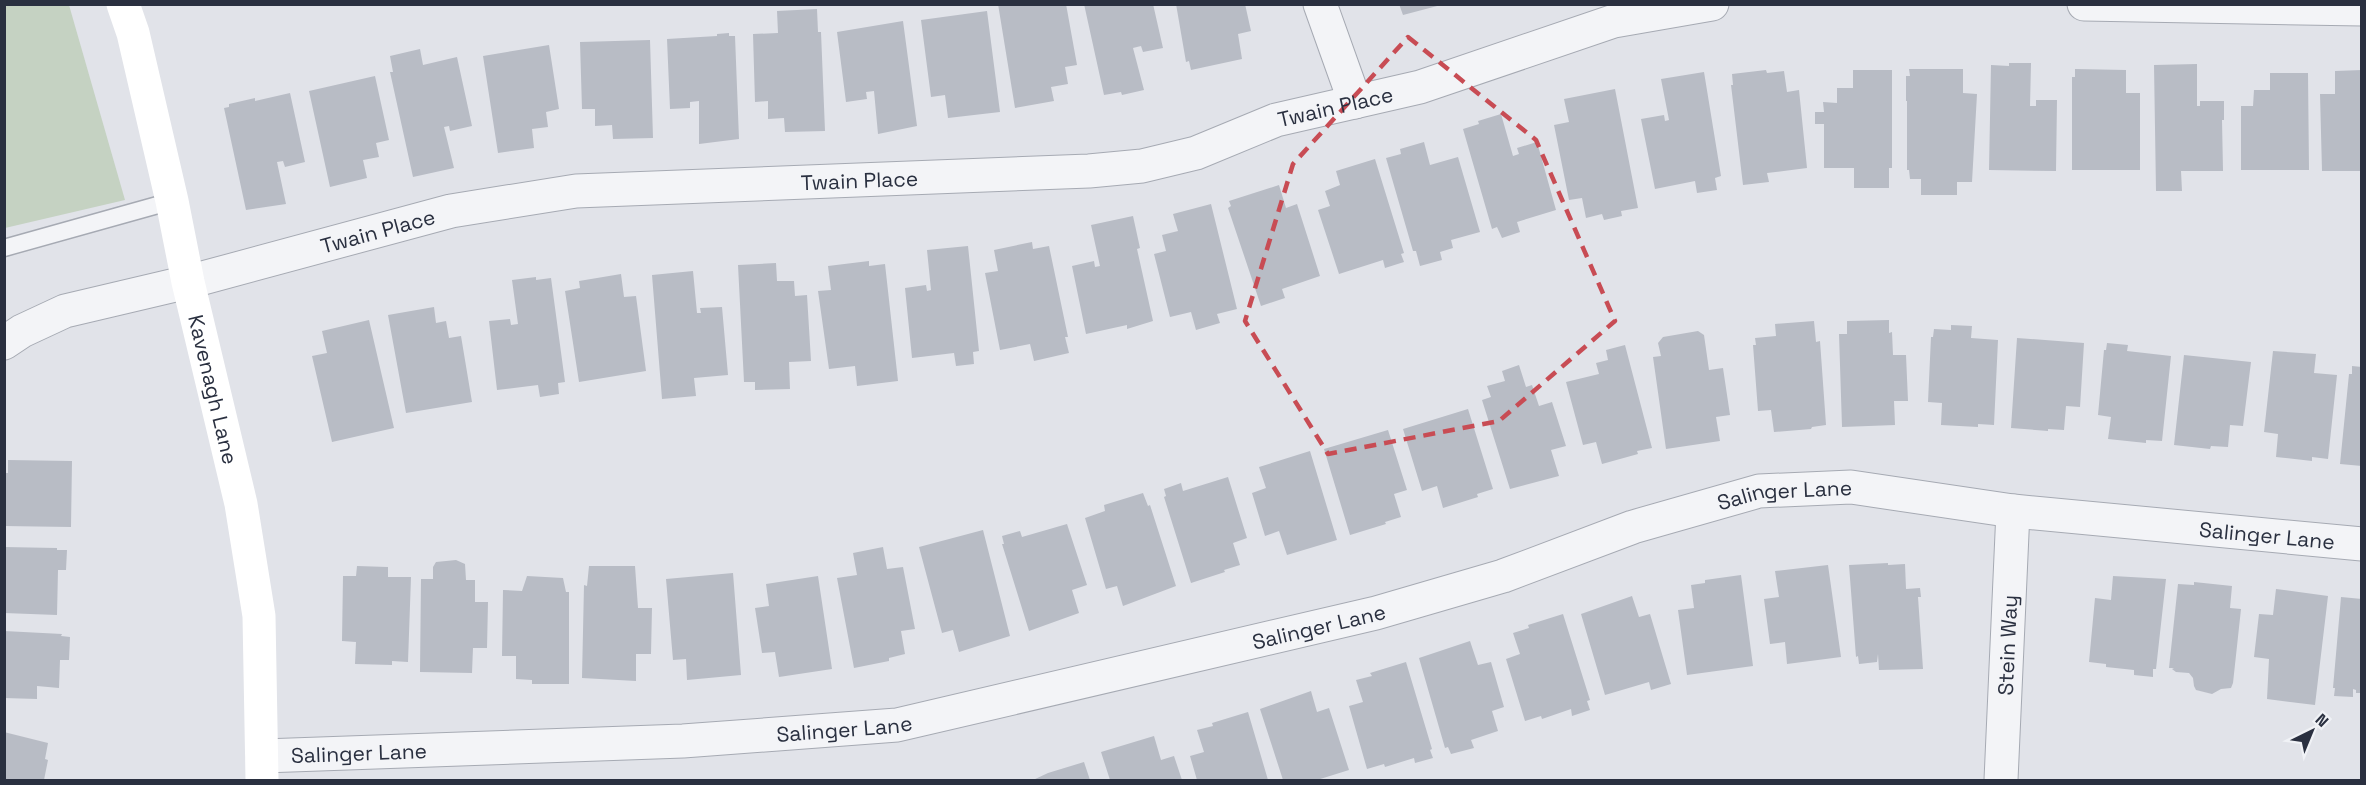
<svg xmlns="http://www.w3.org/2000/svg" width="2366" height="785" viewBox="0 0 2366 785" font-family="'Space Grotesk',sans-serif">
  <rect width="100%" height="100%" fill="#e1e3e9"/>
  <path fill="#c5d2c2" d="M4,5H69L125,200L5,228Z"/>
  <path fill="#b8bcc5" d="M998,4H1066L1077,65L1065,67L1068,84L1051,87L1054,101L1015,108Z
    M1084,4H1153L1163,48L1143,52L1141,46L1133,48L1144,90L1122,95L1121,92L1104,95Z
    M1176,4H1245L1251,31L1238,34L1242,59L1191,70L1189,61L1186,62Z
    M1399,4H1441V5L1403,15Z
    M817,9L818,32H821L825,131L785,132L784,118L768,119V101L755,102L753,34L778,33L777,11Z
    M987,11L1000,112L948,118L945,95L931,97L921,20Z
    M903,21L917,126L878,134L874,91L866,92L867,99L846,102L837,32Z
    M729,33V36H735L739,139L699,144V101L690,102V108L670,109L667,39L717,36V34Z
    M650,40L653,138L613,139L612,125L595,126V109H582L580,42Z
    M549,45L559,109L546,112L548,127L532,129L534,148L498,153L483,56Z
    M420,49L423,65L457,57L472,126L450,131L449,126L444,127L454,168L413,177L390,72H393L390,56Z
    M2009,63H2031L2030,106H2036V100H2057L2056,171L1989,170L1991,65L2009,66Z
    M2197,64V106H2200V101H2224V120H2222L2223,171H2181L2182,191H2156L2154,65Z
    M1909,69H1963V93L1977,94L1972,182H1957V195H1921V179H1910L1909,170H1907V101H1906V76H1910Z
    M2075,69L2126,70V93H2140V170H2072V77H2075Z
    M1766,70L1767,73L1784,71L1787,92L1799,90L1807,168L1767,173L1769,182L1743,185L1731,85H1733L1732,74Z
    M1853,70H1892V168H1889V188H1854V168H1824V124H1815V112H1824L1823,102L1837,103V88H1853Z
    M2362,70V171H2322L2320,94H2335V71Z
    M1704,72L1721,176L1715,178L1717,190L1697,193L1695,181L1655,189L1641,119L1664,115L1665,121L1669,120L1661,79Z
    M2270,73H2308L2309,170H2241V106H2253L2254,90H2270Z
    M375,76L389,140L376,143L379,157L363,160L367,178L330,187L309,91Z
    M1615,89L1638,208L1621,211L1622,216L1604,220L1602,214L1586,218L1582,198L1569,200L1554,125L1569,122L1564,99Z
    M290,93L305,162L285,167L283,161L277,162L286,204L246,210L224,108L229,107V104L255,98V101Z
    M1501,114L1513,156L1519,154L1517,148L1537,142L1556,210L1517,222L1520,232L1502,238L1497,227L1492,229L1463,129L1479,124L1478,121Z
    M1424,142L1430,165L1458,157L1480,232L1451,240L1453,248L1440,252L1442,260L1420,266L1416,251H1413L1386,158L1401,154L1400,149Z
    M1375,159L1404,253L1401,254L1404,262L1385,268L1383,260L1339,274L1318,210L1330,206L1325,191L1340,185L1336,171Z
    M1279,185L1286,208L1297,204L1320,276L1282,289L1285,298L1261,306L1228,208L1231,206L1229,201Z
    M1211,204L1237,309L1217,314L1220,323L1196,330L1191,312L1170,317L1154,254L1166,251L1162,235L1178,231L1173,214Z
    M1133,216L1140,248L1137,249L1153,321L1127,329V325L1086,334L1072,266L1094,261L1095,267L1100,266L1091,225Z
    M1032,242L1033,249L1049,246L1068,337H1065L1069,353L1034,361L1030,344L1000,350L985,273L998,271L994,250Z
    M968,246L979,351L973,352L974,364L956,366L954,353L912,358L905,288L926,285L927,291L931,290L927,250Z
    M869,261V266L885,264L898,381L857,386L855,366L829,369L818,291L831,290L828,266Z
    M776,263L777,281H794L795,296L807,295L811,361L789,362L790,389L755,390V382H744L738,265Z
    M693,271L697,313H701L700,308L722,307L728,375L694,378L696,396L662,399L652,275Z
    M621,274L624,297L636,296L646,371L579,382L565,291L580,288L579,281Z
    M536,277V280L551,278L565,382L558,383L559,394L540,397L538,385L497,390L489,321L510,319L511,325L518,324L512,280Z
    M434,307L436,323L446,321L449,338L461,336L472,402L406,413L388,315Z
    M369,320L394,428L332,442L312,356L327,353L322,331Z
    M1889,320V333L1892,332L1893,355H1906L1908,401H1894L1895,425L1842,427L1839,334H1847V321Z
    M1814,321L1816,342L1820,341L1826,425L1812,427L1811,429L1774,432L1771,410L1758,411L1753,345H1756L1755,338L1776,336L1775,324Z
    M1951,325L1972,326L1971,338L1998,340L1994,425L1978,424V427L1941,425L1942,403L1928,402L1931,337H1933L1934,329L1951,330Z
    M1698,331L1704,335L1709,370L1723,368L1730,415L1716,417L1720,441L1666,449L1653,357L1661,356L1658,343L1663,337Z
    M2017,338L2084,343L2080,407L2066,406L2064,430L2048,429V431L2011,428Z
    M2107,343L2128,345L2127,351L2171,356L2162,441L2146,440V443L2108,439L2111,417L2098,415L2104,350H2106Z
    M1625,345L1652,448L1637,451L1638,454L1602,464L1596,442L1583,445L1566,382L1599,374L1596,363L1608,360L1606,350Z
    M2273,351L2316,354L2314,373L2337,375L2328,459L2312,457V461L2276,457L2278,434L2264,432Z
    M2184,355L2251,362L2243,426L2230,425L2228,447L2211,446L2210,449L2174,445Z
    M1519,365L1526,387L1532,385L1539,406L1552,402L1566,446L1551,450L1559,476L1510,489L1482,400L1491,397L1487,386L1505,381L1502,371Z
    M2352,366L2362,367V466L2340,464L2349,374H2352Z
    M1468,409L1493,489L1477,494L1478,497L1443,508L1437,486L1422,491L1403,429Z
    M1388,430L1407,490L1394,494L1401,517L1385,522L1386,524L1350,535L1324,449Z
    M1310,451L1337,540L1287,555L1279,531L1265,536L1252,493L1266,488L1259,467Z
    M8,460L72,461L71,527L4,526V473H8Z
    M1228,477L1247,538L1233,543L1240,565L1224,570L1225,572L1191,583L1164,497L1166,496L1164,489L1181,483L1183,491Z
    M1143,493L1148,506L1150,505L1176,586L1123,606L1117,586L1106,589L1085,518L1105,511L1104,505Z
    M1067,524L1087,585L1072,590L1079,613L1029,631L1002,544H1004L1002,536L1020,531L1022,537Z
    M983,530L1010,636L959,652L953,630L942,633L919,547Z
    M4,547L57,548V550H67L66,570H58L57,615L4,613Z
    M883,547L887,569L903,567L915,629L901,631L905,654L889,658V661L854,668L837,578L857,575L853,553Z
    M456,560L465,564L466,580H475V602H488L487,648H473L472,673L420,672L421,579H433V567L436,562Z
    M1888,563V565L1905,564L1906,589L1920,588L1921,597H1918L1923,669L1879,670L1878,654L1877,662L1859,664L1858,656L1856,657L1849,565Z
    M1828,565L1841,657L1787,664L1785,642L1770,644L1764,599L1779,597L1775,571Z
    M357,566L388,567V577H411L408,662L392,661V665L355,664L356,642L342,641L343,576H356Z
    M589,566H635L638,608H652L651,654H636V681L582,678L584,585L587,586Z
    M733,573L741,675L687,680L686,659L673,660L666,579Z
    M1741,575L1753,666L1687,675L1678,610L1694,608L1691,585L1705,583V580Z
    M527,576L563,578L566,592H569V684H532V680L516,679V656H502L503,590L522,591Z
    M818,576L832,669L779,677L775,652L762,653L755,608L769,606L766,584Z
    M2113,576L2166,579L2156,669H2153V677L2134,675V670L2106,667V664L2089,662L2095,598L2111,600Z
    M2194,582L2232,586L2230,608L2241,609L2233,683L2231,688L2221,689L2212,694L2196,690L2194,686L2193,678L2189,673L2176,672L2172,669L2174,668H2169L2178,584L2194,585Z
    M2276,589L2328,596L2315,705L2267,699L2269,659L2254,657L2259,614L2273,615Z
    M1632,596L1639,617L1650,614L1671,684L1651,690L1649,682L1605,695L1581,614Z
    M2341,597L2362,599V693H2356V690L2353,689V697L2334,696L2335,688H2333Z
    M1563,614L1590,700L1587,701L1590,710L1572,716L1571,709L1542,719L1541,716L1525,721L1506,659L1520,654L1513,633L1529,628L1528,625Z
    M4,631L62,634L61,636L70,637L69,660H60L59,688L37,686V699L4,698Z
    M1470,641L1478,665L1491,662L1504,707L1492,711L1498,731L1471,740L1474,748L1451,754L1448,747L1445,748L1419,658Z
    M1406,662L1432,749L1430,750L1433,758L1415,763L1414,758L1385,767L1384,764L1367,769L1349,706L1363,702L1356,680L1372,676L1370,673Z
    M1311,691L1317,712L1329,708L1349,770L1317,780H1283L1260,709Z
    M1248,712L1268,780H1197L1190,756L1204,752L1197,730L1213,726L1212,723Z
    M4,732L48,743L45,759L48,760L44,780H4Z
    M1154,736L1161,760L1174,756L1182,780H1110L1101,752Z
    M1084,762L1090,780H1033L1048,773Z"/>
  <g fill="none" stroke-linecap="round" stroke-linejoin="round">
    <defs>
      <path id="lane" d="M4,248L172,201"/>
      <g id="street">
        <path d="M1320,4L1355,102"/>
        <path d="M2084,4L2362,9"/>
        <path id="s1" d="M4,343L22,331L65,311L188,282L451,211L576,191L1089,171L1142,166L1196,153L1276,120L1420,87L1614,21L1712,4"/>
        <path id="s2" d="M263,756L683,741L897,725L1376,613L1503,576L1633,527L1759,491L1851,487L2013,511L2362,544"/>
        <path id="s3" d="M2001,780L2013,511"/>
      </g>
    </defs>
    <use href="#lane" stroke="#a6aab3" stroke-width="19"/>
    <use href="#street" stroke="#a6aab3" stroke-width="35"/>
    <use href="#lane" stroke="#f3f4f7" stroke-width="16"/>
    <use href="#street" stroke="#f3f4f7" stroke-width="33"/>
    <path stroke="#fff" stroke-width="33" id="s4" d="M123,4L133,33L172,201L188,282L241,504L259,616L262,780"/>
  </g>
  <path fill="none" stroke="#c84c54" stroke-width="4.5" stroke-dasharray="12 8" stroke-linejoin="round" d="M1408,37L1536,140L1615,321L1499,421L1328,454L1245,321L1293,164Z"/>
  <g text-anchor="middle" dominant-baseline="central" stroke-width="5" stroke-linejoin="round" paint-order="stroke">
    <g font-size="21" fill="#2a3040" stroke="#f0f2f6">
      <text stroke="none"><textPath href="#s1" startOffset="1364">Twain Place</textPath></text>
      <text stroke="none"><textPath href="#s1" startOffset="878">Twain Place</textPath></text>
      <text stroke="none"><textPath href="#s1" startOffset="392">Twain Place</textPath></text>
      <text stroke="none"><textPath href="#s4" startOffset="396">Kavenagh Lane</textPath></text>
      <text stroke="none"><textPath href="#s2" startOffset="1554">Salinger Lane</textPath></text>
      <text stroke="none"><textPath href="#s2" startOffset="2040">Salinger Lane</textPath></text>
      <text stroke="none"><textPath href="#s2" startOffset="1068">Salinger Lane</textPath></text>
      <text stroke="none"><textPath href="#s3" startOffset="135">Stein Way</textPath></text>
      <text stroke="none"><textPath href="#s2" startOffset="582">Salinger Lane</textPath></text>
      <text stroke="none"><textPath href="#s2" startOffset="96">Salinger Lane</textPath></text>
    </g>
  </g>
  <rect width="2366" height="785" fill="none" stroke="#2a3040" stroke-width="12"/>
  <g transform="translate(2312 731) rotate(43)" stroke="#f0f2f6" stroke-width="4.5" paint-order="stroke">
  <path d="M0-4.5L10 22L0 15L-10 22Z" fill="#2a3040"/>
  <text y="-9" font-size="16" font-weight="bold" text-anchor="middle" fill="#2a3040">N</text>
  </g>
</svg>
